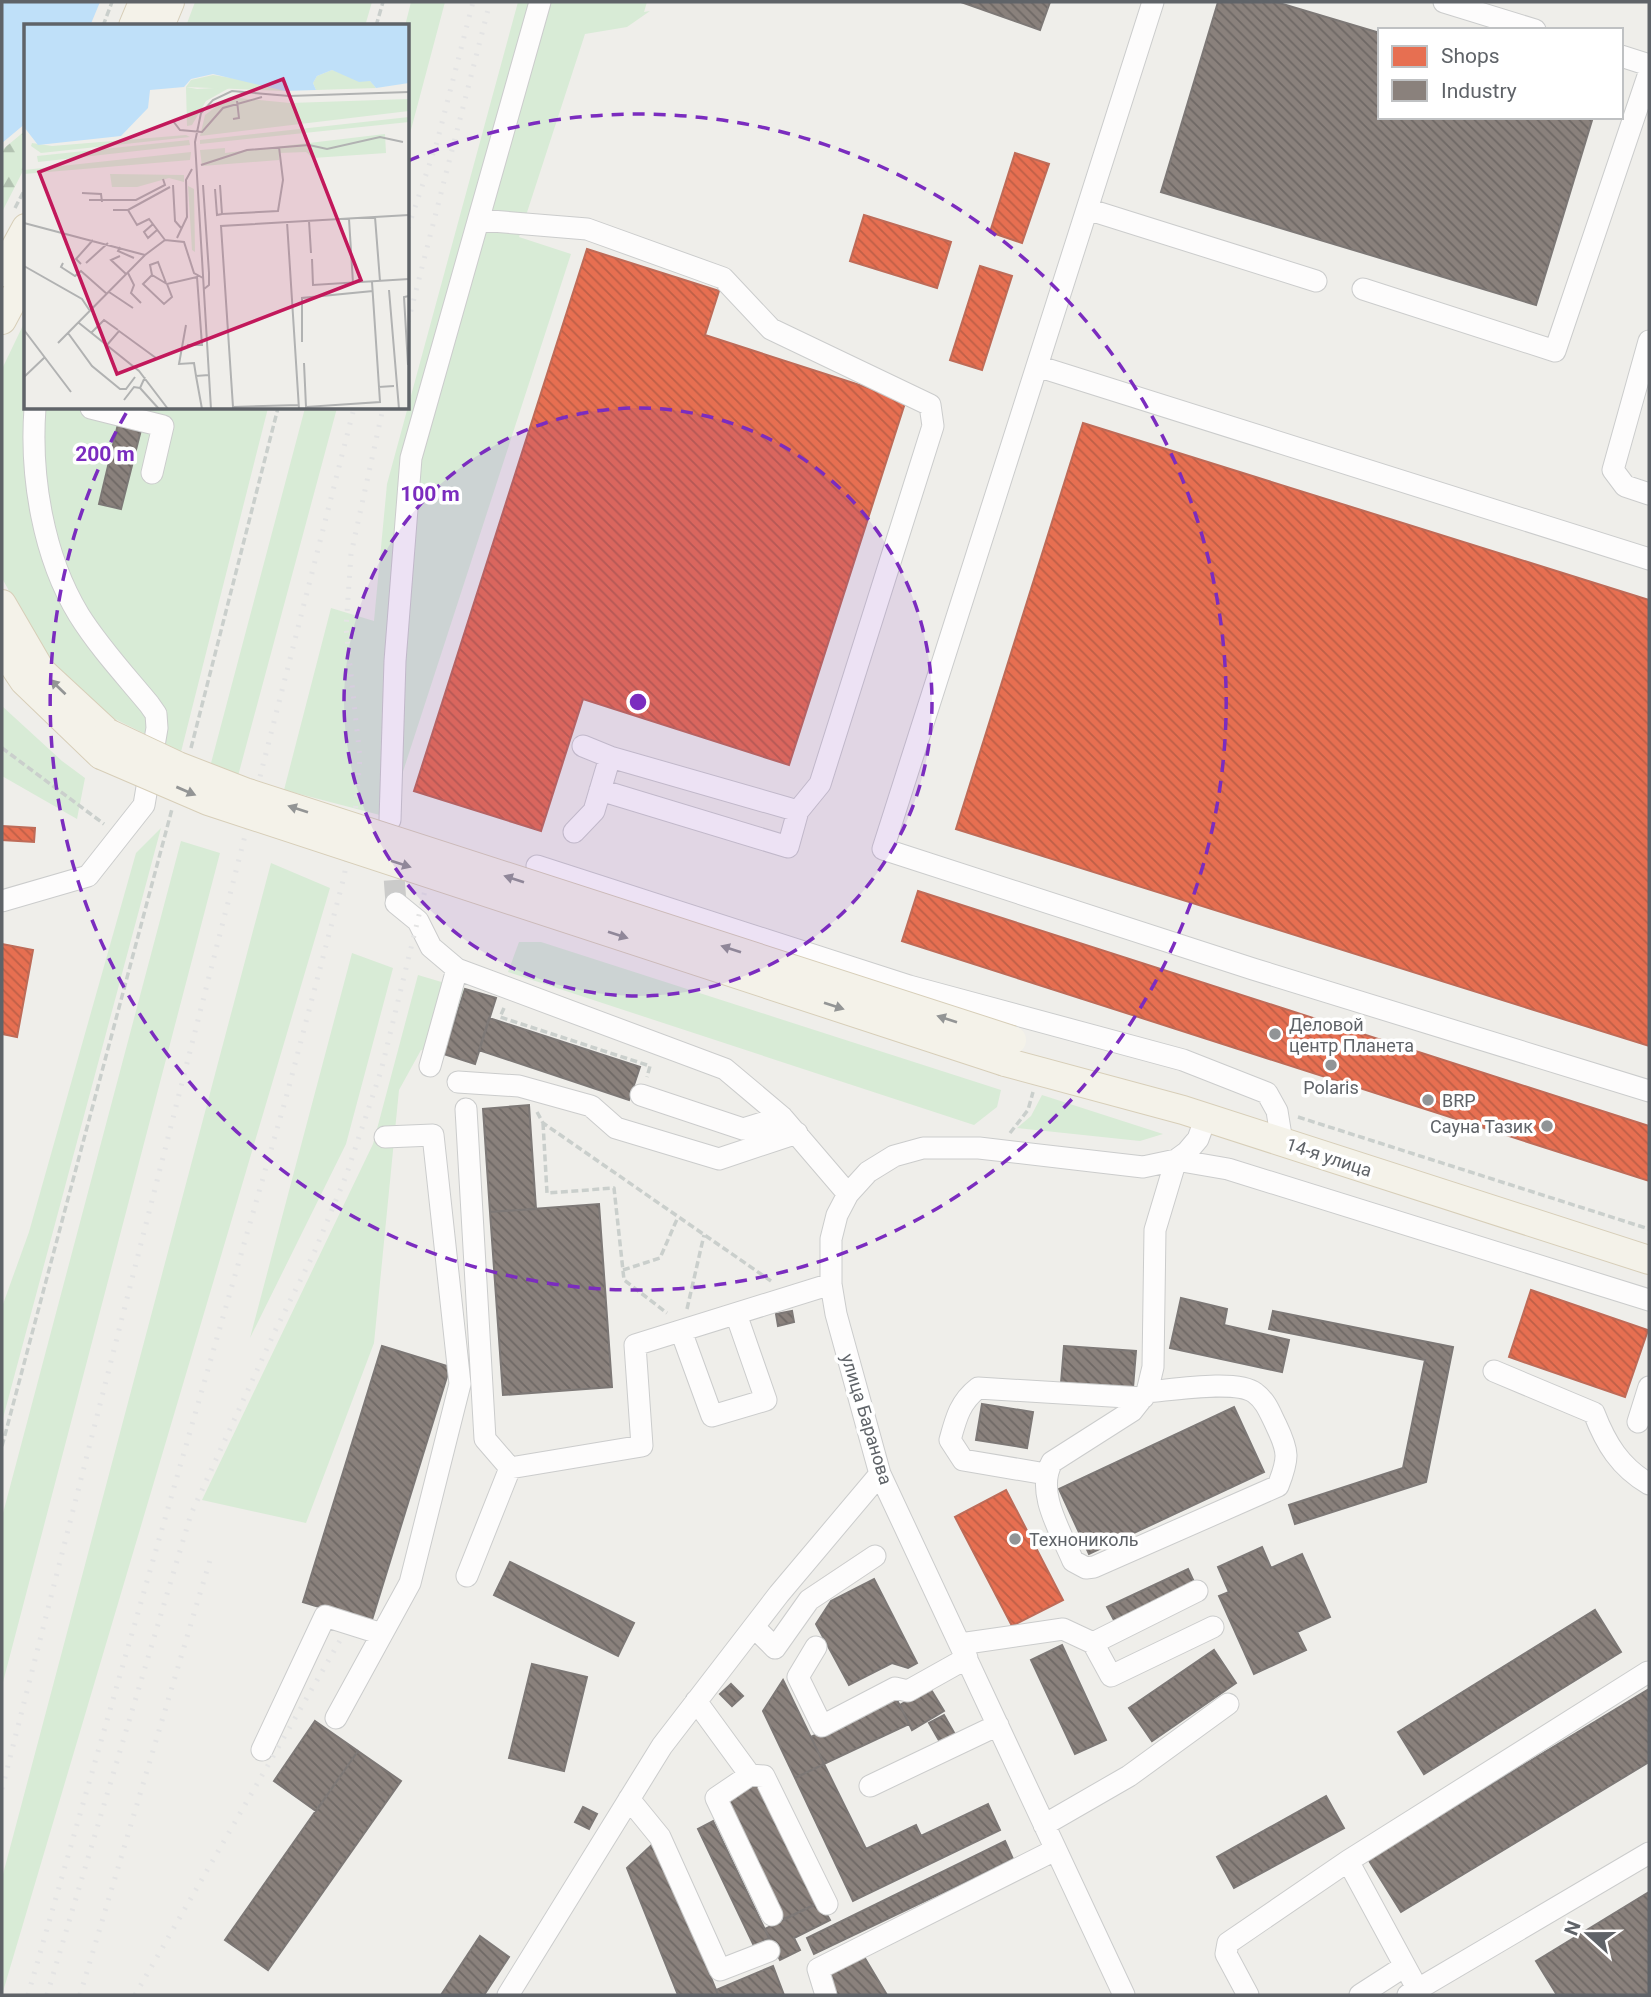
<svg xmlns="http://www.w3.org/2000/svg" width="1651" height="1997" viewBox="0 0 1651 1997" font-family="Roboto,sans-serif">
  <defs>
    <pattern id="forest-firs" width="22" height="20" patternUnits="userSpaceOnUse" patternTransform="scale(1.75)"><rect width="22" height="20" fill="#d8ebd6"/><path d="M5 1l3.5 6h-7zM16 11l3.5 6h-7z" fill="#b2c2b1"/></pattern>
    <pattern id="shops-back-hatch" width="6" height="6" patternUnits="userSpaceOnUse" patternTransform="scale(1.75)"><rect width="6" height="6" fill="#e76f51"/><path d="M-1 5l2 2M0 0l6 6M5-1l2 2" fill="none" stroke="#be5f47"/></pattern>
    <pattern id="industry-back-hatch" width="6" height="6" patternUnits="userSpaceOnUse" patternTransform="scale(1.75)"><rect width="6" height="6" fill="#8a817c"/><path d="M-1 5l2 2M0 0l6 6M5-1l2 2" fill="none" stroke="#6e6865"/></pattern>
  </defs>
  <rect width="100%" height="100%" fill="#efeeea"/>
  <path fill="#d8ebd6" d="M195,2H372L365,26H186Z
    M411,2H445L408,141V26H405Z
    M518,2H647L644,12L650,11L627,27L585,34L519,237L571,254L397,790L399,820L284,790L331,608L374,621L387,484Z
    M26,319V408H268L181,752L103,713L44,656L2,578V369Z
    M305,408H337L238,776L210,767Z
    M2,706L62,761L85,778L77,819L2,776Z
    M161,828L2,1422V1307L29,1232L136,853Z
    M181,841L220,853L2,1686V1517Z
    M271,863L330,888L2,1995V1878Z
    M519,942H541L1001,1090L997,1107L974,1125L508,972Z
    M352,953L393,968L346,1144L250,1338Z
    M418,975L465,989L444,1054L421,1050L399,1090L374,1343L306,1523L202,1500L373,1144Z
    M1042,1095L1163,1134L1140,1141L1017,1128L1031,1116Z"/>
  <path fill="url(#forest-firs)" d="M26,130V165L2,212V150Z"/>
  <path fill="#bfe0f9" d="M2,2H100L90,26H26V123L2,143Z"/>
  <path fill="url(#shops-back-hatch)" stroke="#be6b58" stroke-width="2" d="M1015,153L1049,164L1022,243L990,232Z
    M864,215L951,242L937,288L850,261Z
    M587,249L719,291L705,335L906,400L789,765L583,699L541,831L414,791Z
    M980,266L1012,276L982,370L950,360Z
    M1083,423L1649,600V1046L956,829Z
    M2,826L35,828L34,842L2,840Z
    M918,891L1649,1126V1181L902,941Z
    M2,944L33,950L17,1037L2,1034Z
    M1531,1290L1648,1330L1625,1397L1509,1357Z
    M1006,1490L1063,1600L1012,1626L955,1517Z"/>
  <path fill="url(#industry-back-hatch)" stroke="#7d7876" stroke-width="2" d="M961,2H1050L1040,30Z
    M1218,2H1276L1380,33V117H1593L1536,305L1161,192Z
    M118,424L141,430L121,509L99,504Z
    M465,989L496,998L475,1064L444,1054Z
    M489,1018L640,1067L629,1100L479,1050Z
    M529,1105L536,1209L490,1212L483,1109Z
    M599,1204L612,1387L503,1395L490,1212Z
    M1181,1298L1227,1309L1224,1325L1289,1340L1282,1372L1170,1348Z
    M792,1311L794,1322L778,1326L776,1314Z
    M1273,1311L1453,1347L1426,1482L1295,1524L1289,1505L1403,1468L1425,1360L1269,1329Z
    M382,1346L450,1367L371,1623L303,1602Z
    M1064,1346L1136,1351L1133,1388L1061,1383Z
    M982,1404L1033,1412L1027,1448L976,1440Z
    M1234,1407L1264,1472L1089,1554L1059,1489Z
    M1262,1547L1271,1568L1302,1554L1330,1617L1297,1632L1306,1650L1254,1674L1219,1596L1229,1592L1218,1567Z
    M510,1562L634,1623L618,1656L494,1595Z
    M1188,1569L1195,1584L1115,1622L1107,1607Z
    M874,1579L917,1663L908,1668L892,1663L849,1685L816,1624L831,1601Z
    M1595,1610L1621,1652L1424,1774L1398,1732Z
    M1062,1645L1106,1740L1075,1754L1031,1660Z
    M1214,1650L1236,1683L1152,1741L1129,1708Z
    M532,1664L587,1677L564,1771L509,1758Z
    M783,1680L824,1764L795,1778L763,1711Z
    M731,1684L743,1696L732,1706L720,1694Z
    M930,1688L944,1711L912,1730L900,1705Z
    M1649,1689V1762L1401,1912L1368,1859Z
    M895,1696L909,1724L824,1764L811,1737Z
    M944,1715L956,1736L941,1744L929,1723Z
    M315,1721L358,1751L316,1811L274,1781Z
    M358,1751L401,1781L268,1970L225,1940Z
    M824,1764L866,1849L916,1825L921,1836L988,1804L1000,1830L853,1901L795,1778Z
    M763,1781L820,1902L784,1919L726,1799Z
    M1326,1796L1344,1828L1234,1888L1217,1857Z
    M583,1807L597,1814L589,1829L575,1822Z
    M713,1821L769,1938L754,1946L698,1829Z
    M656,1841L718,1995H678L627,1868Z
    M1005,1841L1013,1859L814,1954L807,1938Z
    M1649,1892V1995H1557L1536,1961Z
    M820,1902L830,1920L794,1938L800,1950L780,1960L765,1929Z
    M480,1936L509,1957L484,1995H441Z
    M860,1950L887,1995H837L823,1970Z
    M773,1966L784,1995H718L716,1990Z"/>
  <g fill="none" stroke-linecap="round" stroke-linejoin="round">
    <path stroke="#cbcbca" stroke-width="21" stroke-dasharray="21 10" stroke-linecap="butt" d="M392,849L396,903"/>
    <defs>
      <path id="minor" d="M1153,2L883,849L1253,969L1649,1091
        M1444,2L1535,30
        M1621,56L1649,65
        M1087,209L1316,281
        M479,220L587,229L723,278L771,329L930,405L933,426L820,784L798,811L610,757L583,746
        M1363,289L1555,351L1649,73
        M1649,341L1613,470L1625,486L1649,494
        M1037,366L1649,559
        M91,408L163,426L152,473
        M600,790L788,847L798,811
        M390,820L395,661L411,458L540,2
        M574,832L594,811L610,757
        M537,866L909,986L1183,1060L1267,1093L1277,1111L1282,1142
        M2,901L88,876L144,805L157,728L156,714L149,704C125,675 99,647 79,615C43,556 30,476 35,408
        M396,903L418,921L431,947L457,969L725,1069L782,1117L848,1194
        M430,1066L457,969
        M458,1082L519,1086L591,1106L616,1128L719,1159L797,1133
        M641,1095L743,1129L782,1117
        M466,1109L485,1439L510,1468
        M681,1331L712,1416L766,1400L736,1314
        M1494,1371L1594,1413C1606,1444 1620,1467 1649,1484
        M1147,1392C1172,1390 1237,1379 1255,1393C1266,1401 1270,1413 1276,1425C1289,1452 1289,1458 1278,1486L1094,1567L1086,1568L1073,1561C1061,1532 1035,1492 1052,1462L1132,1411L1147,1392L1153,1367L1155,1230L1176,1160L1228,1169L1649,1300
        M1638,1422L1649,1387
        M1046,1474L963,1460L950,1440C956,1418 960,1402 978,1388L1143,1398
        M467,1576L510,1468L642,1446L635,1345L831,1284
        M754,1627L775,1648L809,1600L875,1556
        M1093,1643L1197,1591
        M960,1644L1063,1629L1093,1643L1111,1676L1213,1627
        M816,1647L798,1677L822,1726L895,1688L908,1691L967,1658
        M696,1701L750,1775L716,1798L772,1915
        M336,1718L410,1583L460,1384L433,1135L385,1137
        M262,1750L325,1616L382,1634
        M750,1775L764,1776L827,1904
        M870,1786L998,1725
        M629,1799L660,1837L720,1970L769,1951
        M1044,1825L1129,1776L1228,1704
        M1418,1990L1348,1861L1648,1672
        M508,1995L662,1746L779,1594L880,1474
        M826,1995L818,1969L1055,1850
        M1124,1995L880,1474L836,1314L831,1284V1239L837,1215L848,1194L868,1172L894,1156L923,1148H979L1143,1167L1176,1160L1187,1152L1198,1139L1206,1117
        M1248,1995L1226,1954L1228,1943L1348,1861
        M1360,1995L1405,1966
        M1408,1995L1649,1853"/>
      <path id="major" d="M133,26L143,2
        M160,26L170,2
        M2,272L26,228
        M2,320L26,275
        M2,604L41,671L108,733
        M2,648L24,681L101,755
        M1005,1062L1183,1110L1649,1260"/>
    </defs>
    <use href="#minor" stroke="#cbcccc" stroke-width="23"/>
    <use href="#major" stroke="#d7ceb8" stroke-width="30"/>
    <path stroke="#cacfcc" stroke-width="3.5" stroke-dasharray="7 3.5" stroke-linecap="butt" d="M103,26L112,2
      M376,26L383,2
      M15,208L26,187
      M2,748L104,824
      M191,748L278,408
      M504,1008L500,1017L650,1066L647,1077
      M537,1112L543,1123L771,1281
      M1298,1117L1649,1229
      M543,1123L547,1193L614,1188L624,1280L667,1313
      M1010,1133L1028,1110L1033,1092
      M623,1270L660,1258L678,1217
      M687,1309L704,1235
      M2,1446L172,809"/>
    <use href="#minor" stroke="#fdfcfc" stroke-width="21"/>
    <use href="#major" stroke="#f4f2e9" stroke-width="28"/>
    <path stroke="#e4e4e4" stroke-width="5" stroke-dasharray="2 9" stroke-linecap="butt" d="M408,228L437,142L473,2
      M408,322L490,2
      M2,1789L354,408
      M28,1995L286,1098L344,877L356,805L360,758L346,628L351,554L383,408
      M47,1995L191,1514L275,1331L314,1253L346,1176L381,1071L438,837
      M80,1995L210,1560
      M135,1995L342,1637"/>
    <defs>
      <path id="major-bridge" d="M108,733L178,766L245,792L1012,1040
        M101,755L208,801L1005,1062"/>
    </defs>
    <use href="#major-bridge" stroke="#d7ceb8" stroke-width="30" stroke-linecap="butt"/>
    <use href="#major-bridge" stroke="#f4f2e9" stroke-width="28"/>
  </g>
  <defs><path id="oneway-solid" d="M-6-.8H1V-3.2L6.5 0L1 3.2V.8H-6Z" transform="scale(1.75)"/></defs>
  <g fill="#939595">
    <use href="#oneway-solid" transform="translate(58 687) rotate(-136)"/>
    <use href="#oneway-solid" transform="translate(186 791) rotate(23)"/>
    <use href="#oneway-solid" transform="translate(298 809) rotate(-162)"/>
    <use href="#oneway-solid" transform="translate(401 864) rotate(18)"/>
    <use href="#oneway-solid" transform="translate(514 879) rotate(-162)"/>
    <use href="#oneway-solid" transform="translate(618 935) rotate(18)"/>
    <use href="#oneway-solid" transform="translate(731 949) rotate(-162)"/>
    <use href="#oneway-solid" transform="translate(834 1006) rotate(18)"/>
    <use href="#oneway-solid" transform="translate(947 1019) rotate(-162)"/>
  </g>
  <circle cx="638" cy="702" r="294" fill="#7b2cbf" fill-opacity=".12"/>
  <g fill="none" stroke="#7b2cbf" stroke-width="3.5" stroke-dasharray="12 9">
    <circle cx="638" cy="702" r="294"/>
    <path d="M408 161A588 588 0 1 1 129 408"/>
  </g>
  <g fill="#919496" stroke="#fff" stroke-width="2.5">
    <circle cx="1275" cy="1034" r="7"/>
    <circle cx="1331" cy="1065" r="7"/>
    <circle cx="1428" cy="1100" r="7"/>
    <circle cx="1547" cy="1126" r="7"/>
    <circle cx="1015" cy="1539" r="7"/>
  </g>
  <g text-anchor="middle" dominant-baseline="central" stroke-width="7" stroke-linejoin="round" paint-order="stroke">
    <g font-size="18" fill="#5f6368" stroke="#fff" text-anchor="start">
      <text x="1289" y="1024">Деловой<tspan x="1289" dy="21">центр Планета</tspan></text>
      <text x="1331" y="1087" text-anchor="middle">Polaris</text>
      <text x="1442" y="1100">BRP</text>
      <text x="1533" y="1126" text-anchor="end">Сауна Тазик</text>
      <text x="1029" y="1539">Технониколь</text>
    </g>
    <g font-size="18" fill="#5f6368" stroke="#fff">
      <text transform="translate(1329 1157) rotate(18)">14-я улица</text>
      <text transform="translate(867 1419) rotate(73)">улица Баранова</text>
    </g>
  </g>
  <g transform="translate(24 24)">
    <rect width="385" height="385" fill="#efeeea"/>
    <path d="M162,63L173,65L207,63L182,77L168,101L163,102ZM205,73L266,79L385,75V87L176,112L181,91ZM385,93V98L176,120V116ZM361,110L362,129L289,134L282,128L255,129V136L178,142L176,126L201,124V129ZM162,111L166,113L17,129L7,122L8,119L28,122ZM165,116L166,121L14,138L13,132ZM167,128L166,136L0,150V146ZM86,150L160,151V158L145,154L113,163H88ZM164,162L170,165L171,228L168,226Z" fill="#d8ebd6"/>
    <path d="M189,51L238,59L260,67L162,63L167,56Z" fill="#d8ebd6"/>
    <path d="M308,46L346,57L352,64L292,66L289,59L293,52Z" fill="#d8ebd6"/>
    <path d="M0,0H385V59L352,64L346,57L335,58L308,46L293,52L289,59L292,66L261,67L189,50L167,55L160,63L126,66L124,84L97,112L14,121L0,103Z" fill="#bfe0f9"/>
    <path fill="none" stroke="#b1b2b2" stroke-width="2" d="M209,95L215,94L213,77M149,97L156,106L178,108L199,84L238,73M177,141L223,126L285,121L303,125L356,113L379,118M149,161L151,197L158,205M179,161L185,249V261L180,265M196,161L198,190L254,187L259,156L255,123M191,165L193,191L198,190M58,169L77,170L78,178M65,176H112L141,161L139,155M89,186H104L113,201L125,195L141,216M104,186L146,163M351,193L356,257M325,195L329,259M285,197L287,229M263,198L275,385M0,199L121,231M129,200L120,208L124,214L133,206M153,214L163,193L162,156L168,145M96,223L94,227L110,234M96,232L87,236L102,250M288,235L289,261L385,255M39,239L37,243L51,252L57,247L83,270M62,239L84,219M57,240L52,235L69,216M0,242L58,275L66,287M104,249L110,261L107,269L117,279M128,251L126,241L134,238L142,259M348,258L355,363L370,362M143,260L148,273L140,280L119,260L128,251L143,260L173,253L178,321H163M365,266L375,385M85,268L109,284M55,299L115,347L144,385M162,301L155,340L170,339L172,352L185,351M0,306L47,368M44,309L68,342L96,365H102L111,353M67,309L80,296L94,306M278,318V274L349,267M34,319L121,231L141,216L160,218L170,249L179,254M83,321L95,307L132,334M280,339L282,383L356,378L355,363M384,341L380,273L385,272M172,352L178,385M0,353L21,333M121,353L116,364L135,385M100,376L110,363L116,364M275,381L209,383L197,202L385,191M187,385L171,118L177,89L189,76L208,67L265,72L385,68"/>
    <path fill="#c2185b" fill-opacity="0.15" stroke="#c2185b" stroke-width="3.5" d="M259,55L337,256L93,350L15,148Z"/>
    <rect width="385" height="385" fill="none" stroke="#5f6368" stroke-width="3.5"/>
  </g>
  <circle cx="638" cy="702" r="10" fill="#7b2cbf" stroke="#fff" stroke-width="3.5"/>
  <g font-size="21" text-anchor="middle" font-weight="bold" fill="#7b2cbf" stroke="#fff" stroke-width="7" stroke-linejoin="round" paint-order="stroke">
    <text x="105" y="461">200 m</text>
    <text x="430" y="501">100 m</text>
  </g>
  <rect width="1651" height="1997" fill="none" stroke="#5f6368" stroke-width="7"/>
  <rect x="1378" y="28" width="245" height="91" fill="#ffffff" stroke="#bfc1c3" stroke-width="2"/>
  <rect x="1392" y="46" width="35" height="21" fill="#e76f51" stroke="#bfc1c3" stroke-width="2"/>
  <text x="1441" y="63" font-size="21" fill="#5f6368">Shops</text>
  <rect x="1392" y="80" width="35" height="21" fill="#8a817c" stroke="#bfc1c3" stroke-width="2"/>
  <text x="1441" y="98" font-size="21" fill="#5f6368">Industry</text>
  <g transform="translate(1588 1934) rotate(291)" stroke="#ffffff" stroke-width="5" paint-order="stroke">
  <path d="M0-5L12 26L0 18L-12 26Z" fill="#5f6368"/>
  <text y="-10" font-size="19" font-weight="bold" text-anchor="middle" fill="#5f6368">N</text>
  </g>
</svg>
